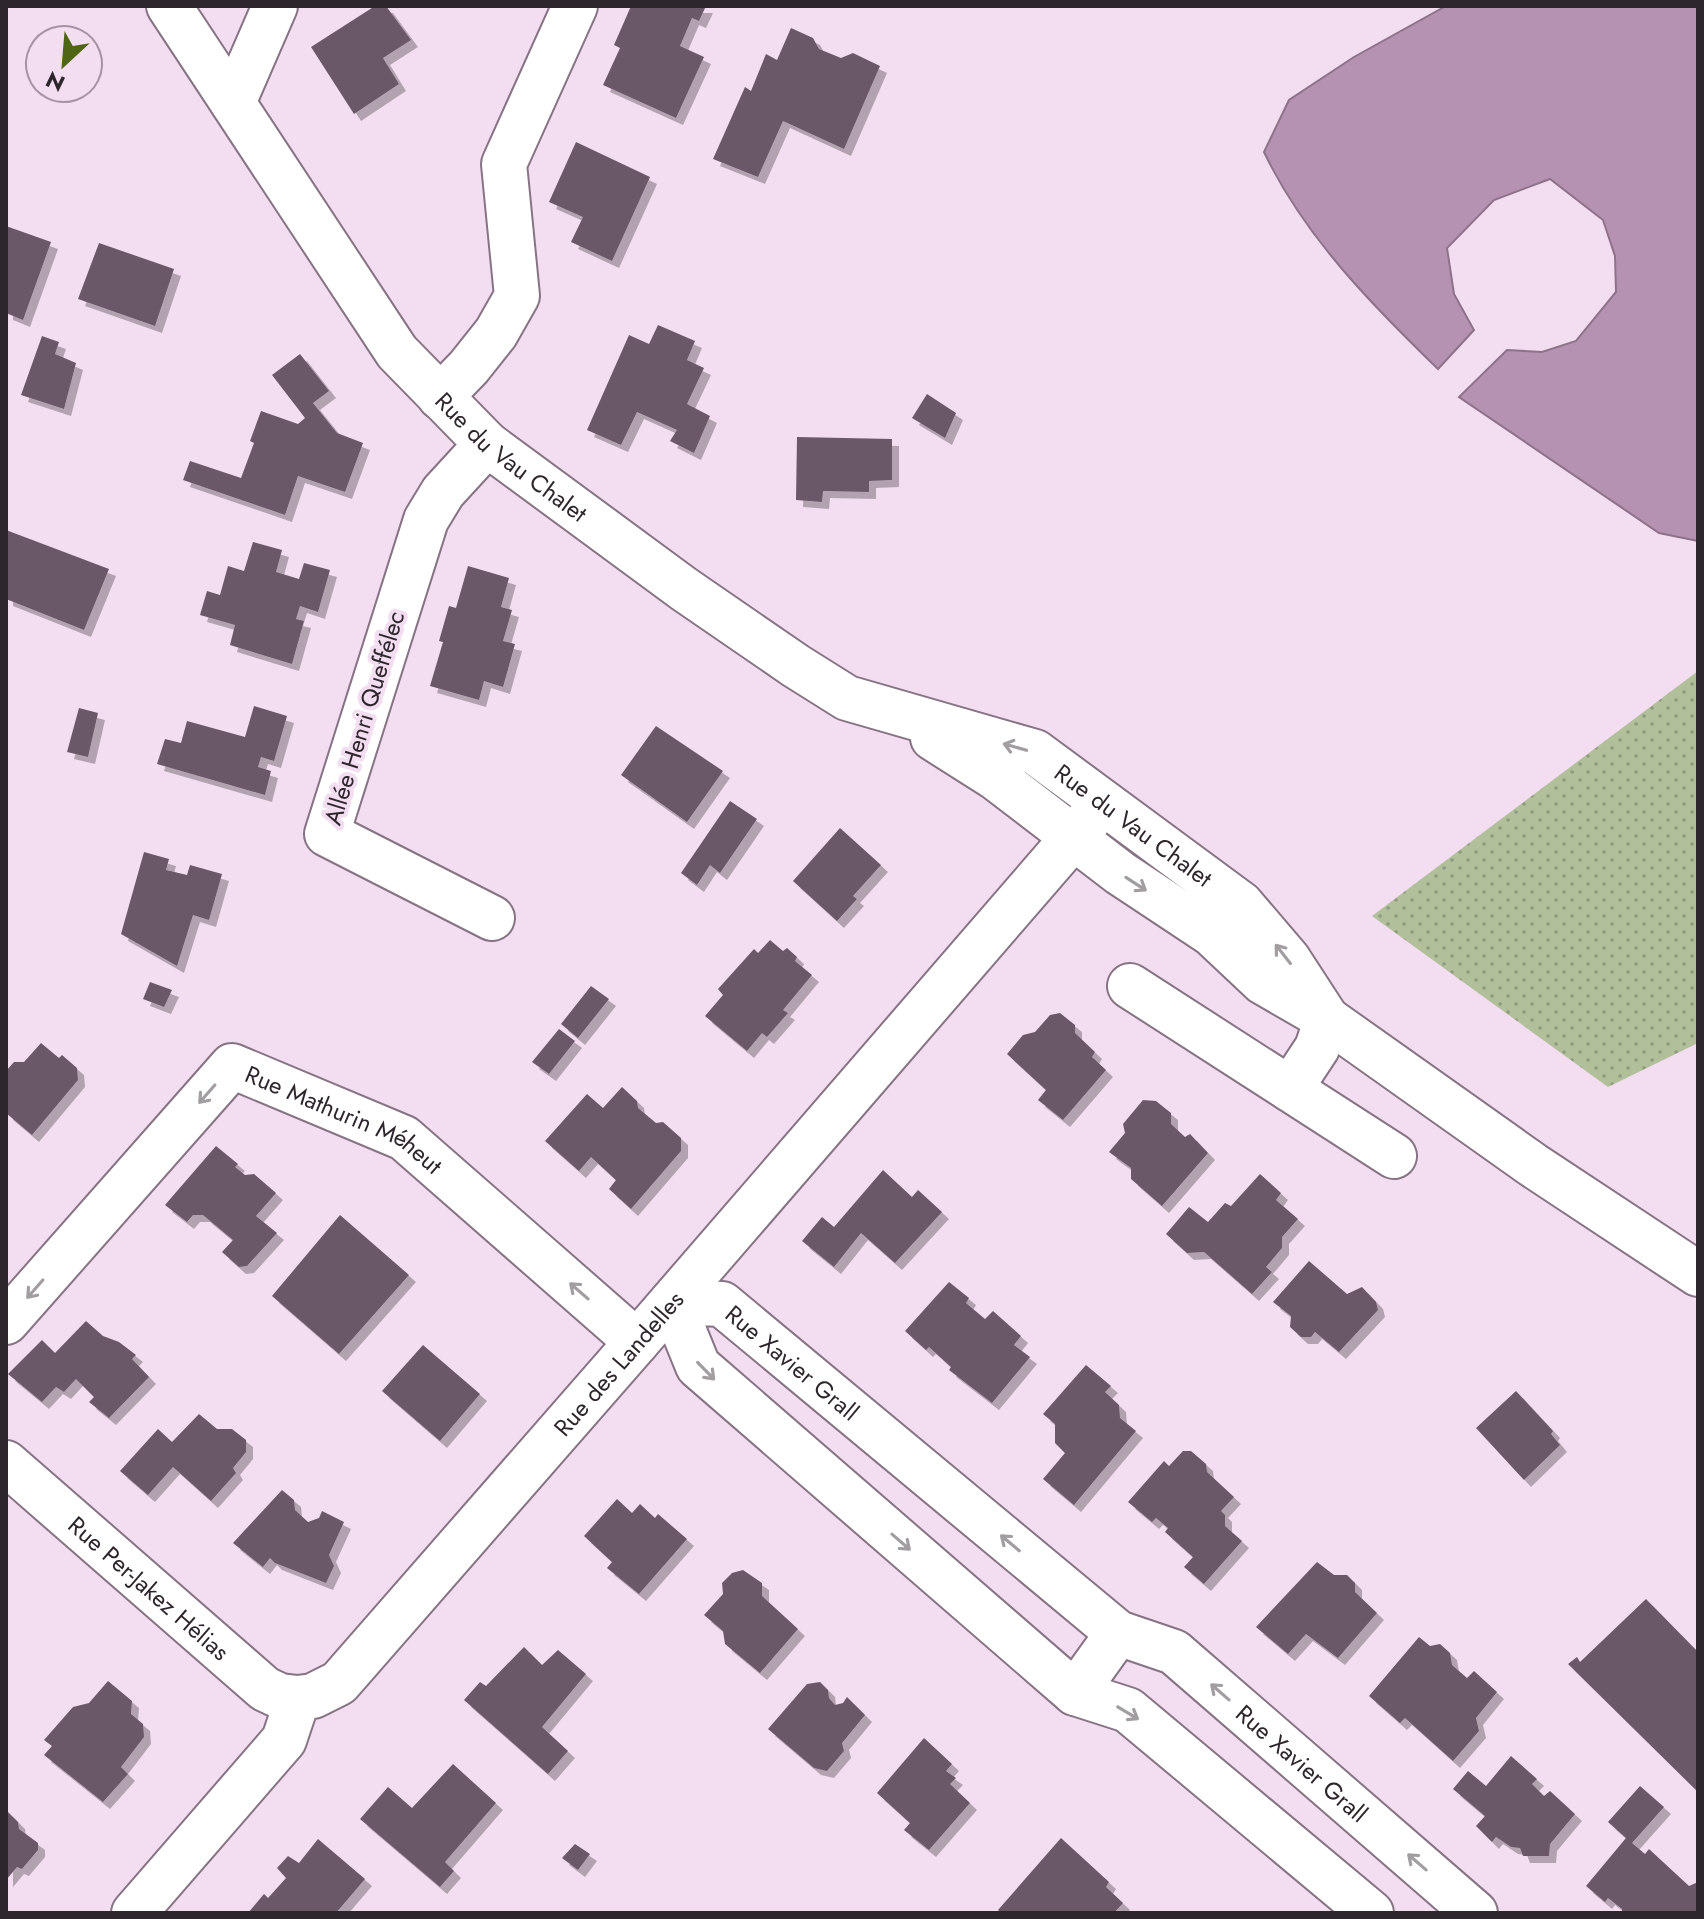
<svg xmlns="http://www.w3.org/2000/svg" width="1704" height="1919" viewBox="0 0 1704 1919" font-family="Jost,sans-serif">
  <defs>
    <pattern id="grass-dots" width="8" height="8" patternUnits="userSpaceOnUse" patternTransform="scale(2)"><rect width="8" height="8" fill="#b1c09b"/><path d="M2 2h.1M6 6h.1" fill="none" stroke="#909c7f" stroke-width="1.8" stroke-linecap="round"/></pattern>
    <filter id="shadow"><feDropShadow dx="7" dy="7" stdDeviation="0" flood-color="#0004"/></filter>
  </defs>
  <rect width="100%" height="100%" fill="#f3ddf0"/>
  <path fill="url(#grass-dots)" d="M1698,671V1043L1608,1087L1372,916Z"/>
  <path fill="#b692b2" stroke="#8d728a" stroke-width="2" d="M1446,6H1698V541L1659,533L1459,397L1507,350L1542,352L1576,341L1616,292L1615,256L1603,220L1550,179L1494,200L1447,248L1454,294L1474,330L1438,369C1372,305 1304,236 1264,152L1289,100L1354,57Z"/>
  <path fill="#6b5869" filter="url(#shadow)" d="M375,6H386L411,40L383,58L399,84L354,114L311,47Z
    M631,6H706L699,21L692,18L680,46L704,57L676,118L603,85L620,48L614,45Z
    M791,28L813,38L819,49L841,58L853,53L880,66L844,149L783,121L758,177L713,159L745,87L751,91L766,54L777,60Z
    M576,142L650,177L612,261L571,242L583,217L549,202Z
    M6,226L51,242L23,320L6,313Z
    M99,243L174,269L155,326L78,299Z
    M658,325L695,341L687,360L704,368L687,404L710,416L694,453L670,441L677,430L637,412L621,445L587,430L629,335L649,344Z
    M42,336L59,342L55,354L76,363L64,409L21,395Z
    M300,354L329,391L313,403L337,433L363,443L345,492L298,476L285,515L183,480L190,461L241,478L254,443L250,441L261,411L298,424L305,418L272,375Z
    M927,394L956,413L945,438L912,418Z
    M797,437L892,439V480L869,481V492L823,491L822,502L796,500Z
    M6,530L109,569L84,630L6,599Z
    M253,542L282,550L276,572L299,579L304,563L330,570L318,612L300,606L296,619L304,621L292,664L230,645L235,625L200,615L207,591L220,595L228,566L244,571Z
    M468,566L509,578L501,607L512,610L503,641L515,644L503,687L484,681L479,700L430,686L443,642L439,641L449,606L456,608Z
    M254,706L287,716L274,761L261,757L258,767L271,771L265,795L157,764L165,739L181,743L187,721L245,737Z
    M79,708L98,713L88,757L67,752Z
    M656,726L723,771L687,822L621,775Z
    M730,801L757,819L720,873L710,865L697,885L681,873Z
    M840,828L881,865L853,896L857,899L837,921L793,881Z
    M144,852L169,859L166,870L187,875L190,865L222,874L209,920L193,915L177,966L121,934Z
    M770,940L783,951L787,948L797,957L795,961L812,975L783,1010L788,1013L767,1037L762,1033L747,1051L705,1016L723,995L718,989L754,949L758,953Z
    M150,982L172,990L164,1007L143,999Z
    M591,986L609,999L578,1038L561,1024Z
    M1060,1013L1075,1025V1033L1095,1052L1092,1057L1106,1070L1063,1120L1038,1100L1046,1090L1007,1054L1023,1035L1035,1032L1050,1015Z
    M559,1029L575,1041L549,1074L532,1062Z
    M41,1043L59,1058L62,1055L77,1068L78,1080L32,1135L6,1113V1071L14,1062H24Z
    M622,1087L637,1101L638,1108L656,1123L663,1122L681,1138V1151L631,1209L609,1189L616,1180L591,1157L579,1171L545,1141L587,1094L603,1108Z
    M1143,1100L1156,1101L1171,1113V1124L1185,1137L1190,1134L1208,1153L1162,1206L1131,1179V1168L1109,1152L1125,1133L1123,1124Z
    M216,1146L238,1164L235,1167L245,1175L254,1174L276,1193L256,1216L277,1233L247,1266L239,1267L222,1252L233,1240L203,1215H193L187,1222L165,1205Z
    M883,1170L912,1197L918,1190L942,1212L895,1263L861,1233L834,1267L802,1241L822,1217L834,1227Z
    M1260,1174L1281,1193L1276,1200L1298,1219L1282,1237V1248L1266,1267L1272,1272L1252,1294L1204,1252L1187,1253L1166,1234L1189,1207L1208,1222L1225,1203L1231,1206Z
    M340,1215L409,1275L339,1354L272,1296Z
    M1309,1261L1347,1294L1362,1287L1376,1302L1378,1310L1339,1352L1315,1332L1311,1337H1301L1290,1327L1291,1316L1273,1302Z
    M949,1282L969,1298L966,1303L985,1319L993,1311L1021,1336L1014,1345L1030,1357L992,1403L949,1370L951,1367L929,1347L926,1350L905,1331Z
    M86,1321L103,1336L119,1342L136,1355L132,1359L149,1377L109,1418L89,1402L94,1397L76,1379L64,1392L56,1387L42,1402L8,1374L42,1340L55,1353Z
    M423,1345L480,1394L440,1441L382,1391Z
    M1086,1365L1111,1386L1105,1392L1119,1405L1120,1418L1136,1431L1074,1505L1043,1479L1065,1453L1055,1443V1424L1043,1414Z
    M1516,1391L1553,1431L1551,1434L1560,1445L1524,1480L1476,1428Z
    M199,1414L217,1429H232L246,1440V1452L233,1468L236,1473L211,1501L173,1467L148,1495L120,1471L158,1429L172,1442Z
    M1183,1451H1191L1206,1464L1207,1472L1234,1497L1221,1511L1225,1515V1526L1242,1541L1204,1584L1184,1567L1193,1557L1165,1532L1168,1528L1156,1518L1152,1522L1128,1502L1164,1461L1169,1466Z
    M282,1490L294,1500L295,1510L308,1522L319,1518L322,1511L344,1522L329,1555L334,1566L326,1583L275,1563L270,1558L263,1567L233,1543Z
    M617,1499L632,1513L640,1504L655,1518L658,1514L687,1539L639,1594L607,1568L612,1562L584,1536Z
    M1317,1562L1334,1575H1347L1355,1583V1592L1377,1613L1338,1658L1306,1634L1288,1654L1256,1627Z
    M743,1570L762,1583V1596L798,1629L760,1673L725,1644L723,1631L704,1615L723,1594L722,1583L732,1573Z
    M1646,1599L1698,1652V1792L1568,1664L1577,1657L1580,1662Z
    M1419,1637L1430,1646L1440,1644L1450,1653L1452,1665L1467,1678L1474,1671L1497,1692L1476,1718L1479,1731L1453,1761L1405,1718L1400,1723L1369,1696Z
    M524,1647L542,1665L558,1650L586,1674L542,1727L568,1751L548,1774L464,1700L480,1682L486,1686Z
    M108,1681L132,1701L131,1714L143,1724L144,1737L121,1767L128,1774L103,1802L44,1755L52,1746L44,1740L73,1707L89,1703Z
    M820,1682L828,1690L829,1698L835,1705L843,1703L847,1697L865,1715L842,1743L844,1751L827,1771L814,1768L768,1729L807,1684Z
    M924,1738L952,1764L946,1771L956,1778L950,1784L970,1803L929,1850L904,1830L910,1823L877,1793Z
    M1511,1756L1537,1779L1532,1784L1544,1796L1550,1791L1575,1814L1550,1844L1549,1856H1523L1520,1848L1511,1847L1496,1837L1492,1842L1476,1826L1485,1816L1453,1789L1468,1771L1486,1786Z
    M453,1764L496,1803L445,1862L454,1871L440,1887L360,1819L388,1787L412,1808Z
    M1640,1786L1664,1807L1632,1843L1645,1854L1649,1849L1689,1886L1698,1882V1913H1622V1909L1608,1898L1605,1902L1586,1886L1626,1838L1608,1822Z
    M6,1810L18,1822L19,1829L38,1843V1850L22,1869L17,1867L6,1880Z
    M1061,1838L1109,1882L1106,1887L1123,1903L1114,1913H1001L998,1910Z
    M318,1839L365,1879L336,1913H248L264,1894L268,1898L286,1878L277,1868L288,1856L299,1863Z
    M575,1844L590,1854L578,1870L562,1858Z"/>
  <g fill="none" stroke-linecap="round" stroke-linejoin="round">
    <defs>
      <g id="minor">
        <path d="M233,103L275,6"/>
        <path d="M440,397L469,367L496,333L517,296L504,164L575,6"/>
        <path d="M487,444L443,492L426,520L327,834L492,918"/>
        <path d="M1130,986L1394,1156"/>
        <path d="M1290,1089L1317,1048L1327,1019"/>
        <path id="s1" d="M6,1322L232,1066L404,1138L637,1342"/>
        <path id="s2" d="M6,1463L265,1689L280,1696L298,1698"/>
        <path d="M1075,1693L1118,1633"/>
        <path id="s3" d="M134,1913L284,1740L298,1698L313,1696L339,1683L637,1342L1097,810"/>
        <path id="s4" d="M1371,1913L1128,1710L1075,1693L698,1366L672,1302L722,1304L1118,1633L1174,1652L1475,1913"/>
      </g>
      <g id="tertiary">
        <path id="s5" d="M169,6L397,352L487,444L684,589L796,666L847,698L1035,752L1241,904L1288,959L1327,1019"/>
        <path d="M933,738L996,778L1120,873L1212,934L1263,982L1327,1019L1533,1165L1698,1274"/>
      </g>
    </defs>
    <use href="#minor" stroke="#867384" stroke-width="48"/>
    <use href="#tertiary" stroke="#867384" stroke-width="48"/>
    <use href="#minor" stroke="#fff" stroke-width="44"/>
    <use href="#tertiary" stroke="#fff" stroke-width="44"/>
  </g>
  <defs><path id="oneway-shaft" d="M-6 0H5M1.5-3L5.5 0L1.5 3" fill="none" stroke-width="1.6" stroke-linecap="round" stroke-linejoin="round" transform="scale(2)"/></defs>
  <g stroke="#a19da0">
    <use href="#oneway-shaft" transform="translate(1015 747) rotate(-164)"/>
    <use href="#oneway-shaft" transform="translate(1136 884) rotate(33)"/>
    <use href="#oneway-shaft" transform="translate(1283 954) rotate(-128)"/>
    <use href="#oneway-shaft" transform="translate(207 1094) rotate(131)"/>
    <use href="#oneway-shaft" transform="translate(35 1289) rotate(131)"/>
    <use href="#oneway-shaft" transform="translate(579 1291) rotate(-139)"/>
    <use href="#oneway-shaft" transform="translate(706 1371) rotate(46)"/>
    <use href="#oneway-shaft" transform="translate(901 1542) rotate(41)"/>
    <use href="#oneway-shaft" transform="translate(1010 1543) rotate(-140)"/>
    <use href="#oneway-shaft" transform="translate(1220 1692) rotate(-139)"/>
    <use href="#oneway-shaft" transform="translate(1128 1713) rotate(31)"/>
    <use href="#oneway-shaft" transform="translate(1417 1862) rotate(-139)"/>
  </g>
  <g text-anchor="middle" dominant-baseline="central" stroke-width="8" stroke-linejoin="round" paint-order="stroke">
    <g font-size="24" fill="#2e262d" stroke="#f3ddf0">
      <text stroke="none"><textPath href="#s5" startOffset="570">Rue du Vau Chalet</textPath></text>
      <text transform="translate(364 718) rotate(-73)">Allée Henri Queffélec</text>
      <text stroke="none"><textPath href="#s5" startOffset="1302">Rue du Vau Chalet</textPath></text>
      <text stroke="none"><textPath href="#s1" startOffset="466">Rue Mathurin Méheut</textPath></text>
      <text stroke="none"><textPath href="#s3" startOffset="742">Rue des Landelles</textPath></text>
      <text stroke="none"><textPath href="#s4" startOffset="1082">Rue Xavier Grall</textPath></text>
      <text stroke="none"><textPath href="#s2" startOffset="190">Rue Per-Jakez Hélias</textPath></text>
      <text stroke="none"><textPath href="#s4" startOffset="1734">Rue Xavier Grall</textPath></text>
    </g>
  </g>
  <rect width="1704" height="1919" fill="none" stroke="#2e262d" stroke-width="16"/>
  <g transform="translate(64 64) rotate(206)"><circle r="38" fill="#f3ddf0" stroke="#a494a2" stroke-width="2"/>
  <path d="M0-6L14 30L0 20L-14 30Z" fill="#4d6514"/>
  <text y="-12" font-size="22" font-weight="bold" text-anchor="middle" fill="#2e262d">N</text>
  </g>
</svg>
